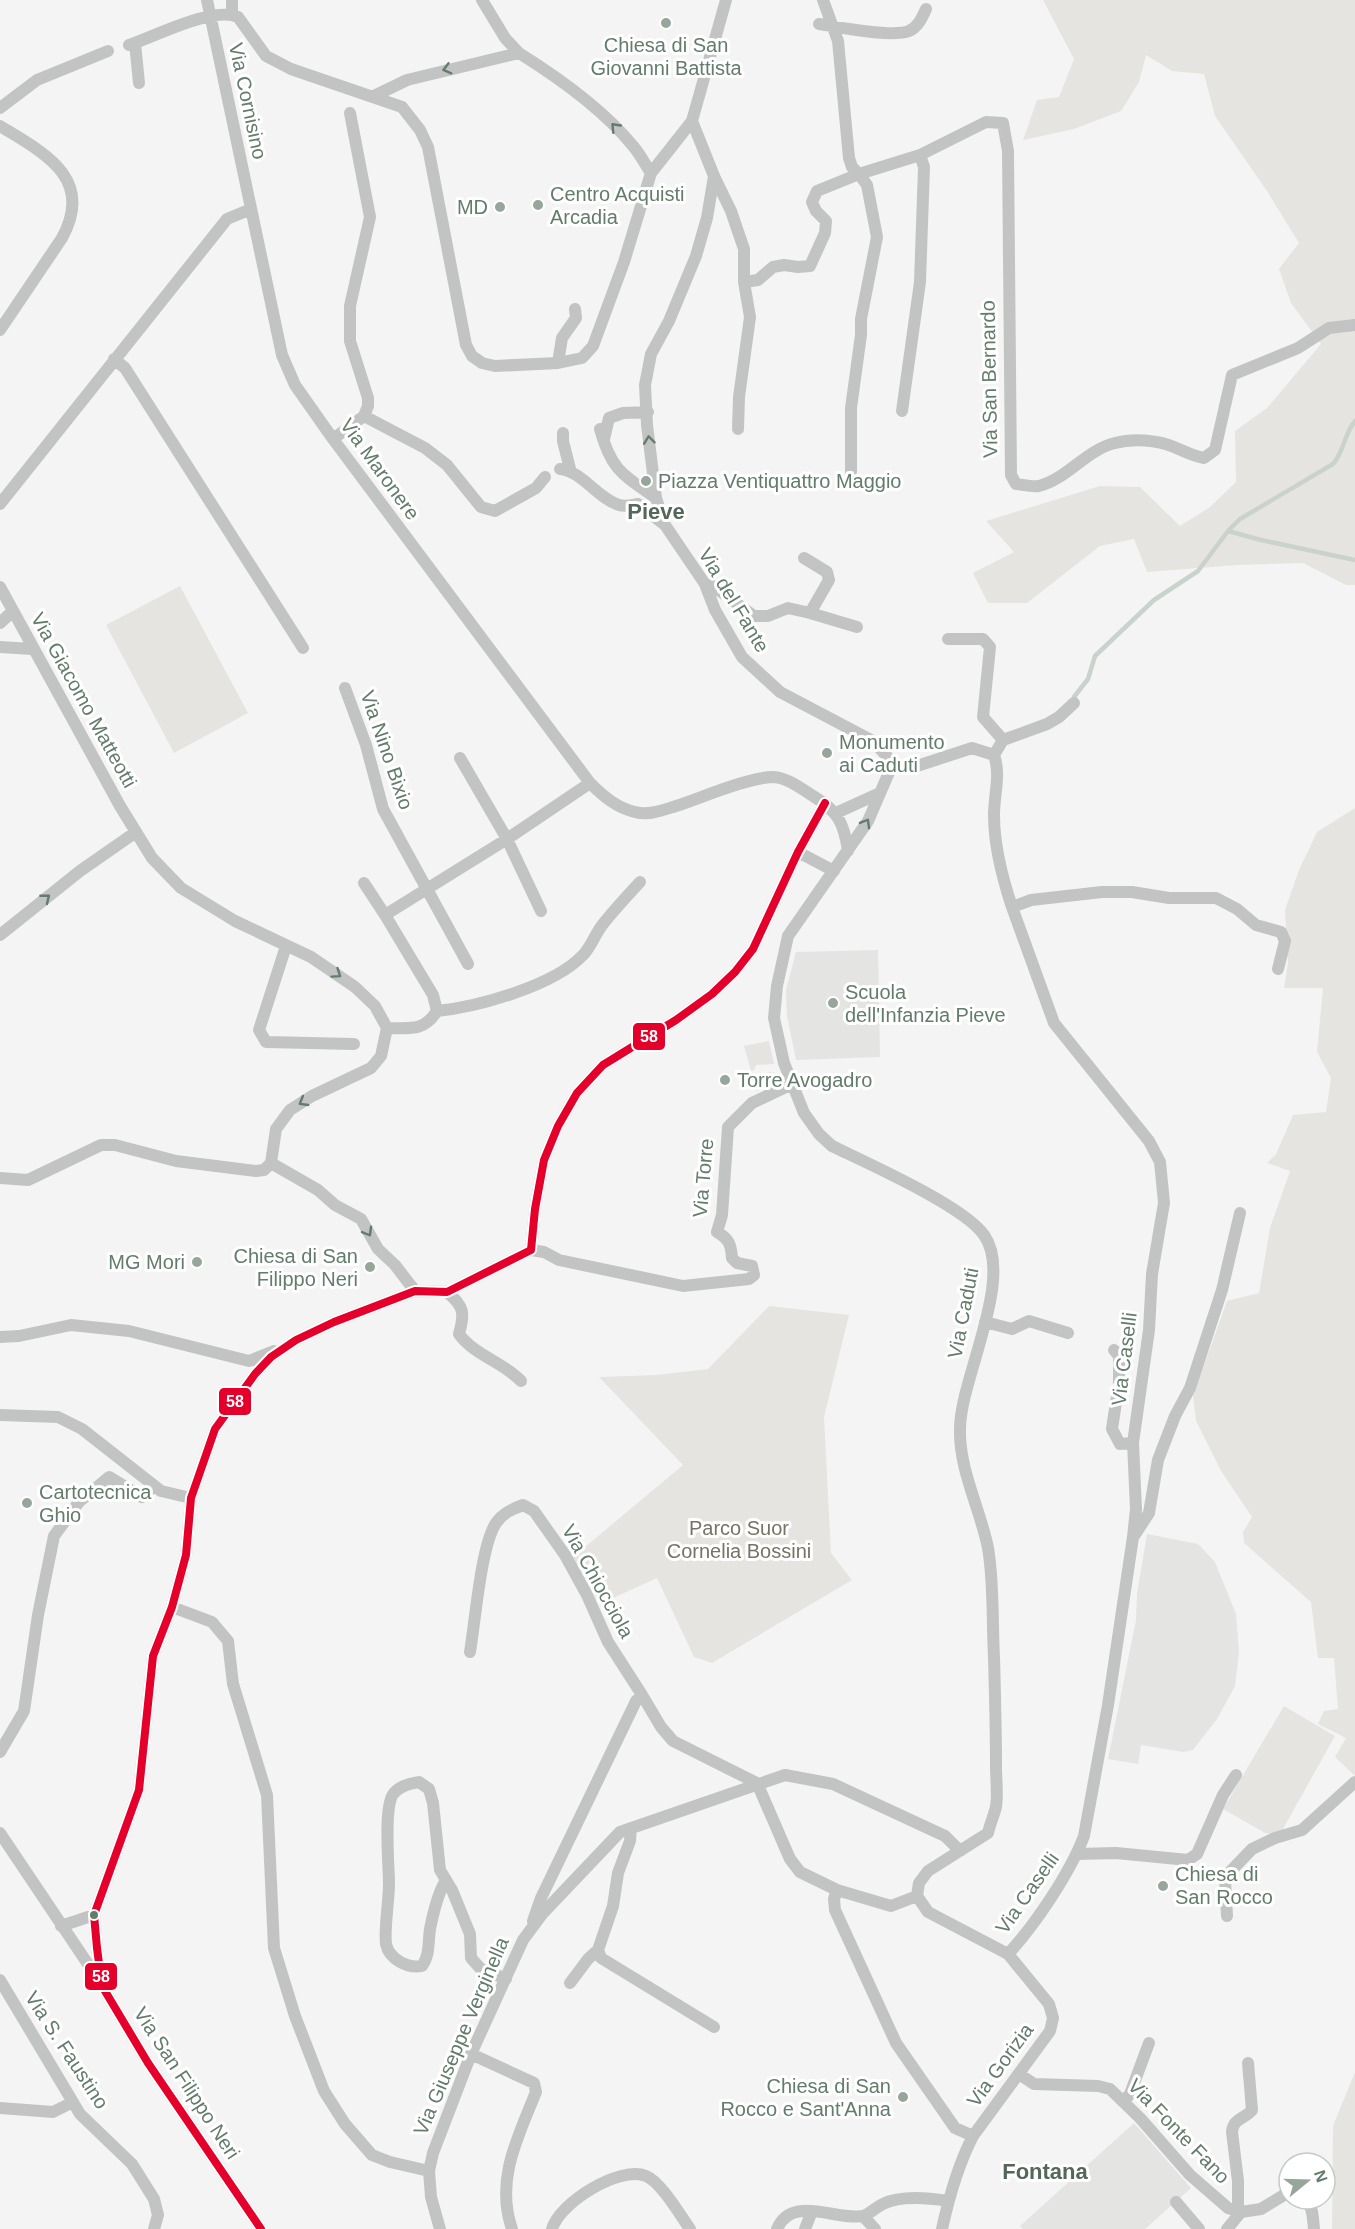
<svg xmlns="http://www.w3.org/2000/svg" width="1355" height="2229" viewBox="0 0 1355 2229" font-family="Helvetica,sans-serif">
  <rect width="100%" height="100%" fill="#f5f4f4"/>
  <path fill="#e4e4e2" d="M878,950L880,1057L796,1060L787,1016L786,990L796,952Z
    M1147,1534L1198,1544L1215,1562L1236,1614L1239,1652L1235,1686L1217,1719L1193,1750L1183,1752L1141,1745L1138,1764L1108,1759L1136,1620L1137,1594Z
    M1134,2123L1191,2188L1145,2229H1023L1020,2226Z"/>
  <path fill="#e6e4e1" d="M1043,0H1355V585H1346L1303,563L1237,565L1147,572L1134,539L1100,546L1027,603H988L973,573L1014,552L986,521L1100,486L1140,487L1180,526L1210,507L1236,482L1235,431L1267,408L1321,344L1291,303L1279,269L1299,243L1267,191L1215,116L1204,74L1172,71L1146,55L1139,82L1121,111L1074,129L1023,140L1037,100L1059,97L1074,59Z
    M180,586L248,713L174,753L106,625Z
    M1355,808V1776L1335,1757L1346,1738L1318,1724L1324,1711L1338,1709L1334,1658H1318L1311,1602L1244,1543L1243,1532L1252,1517L1221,1471L1196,1421L1193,1396L1227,1301L1259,1293L1270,1228L1290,1171L1267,1163L1276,1154L1293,1115L1326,1112L1331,1078L1317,1052L1323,988H1284L1288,963L1285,910L1299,870L1317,832Z
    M769,1041L774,1064L756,1065L754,1070L751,1071L744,1046Z
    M769,1072L776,1073L779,1083L757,1091L753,1076L756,1075L760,1078L767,1076Z
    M769,1306L849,1315L824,1417L831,1553L852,1580L712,1663L694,1657L657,1578L600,1604L573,1557L683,1465L599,1377L656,1375L708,1369Z
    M1284,1706L1335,1736L1283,1829L1274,1834L1265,1833L1223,1809Z
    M1355,2072V2229H1332L1333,2126Z"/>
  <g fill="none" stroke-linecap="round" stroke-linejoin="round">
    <path stroke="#c9d3cb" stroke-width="4.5" d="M1228,531L1261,540L1355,560
      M1074,697L1088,679L1095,656L1154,600L1198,571L1228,531L1240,519L1333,464C1344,452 1344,434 1355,421"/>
    <path stroke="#c9d0cb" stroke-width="12" stroke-dasharray="12 6" stroke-linecap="butt" d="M1116,1402L1119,1381"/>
    <path stroke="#c2c4c3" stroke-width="12" d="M207,0L282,355L295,385L333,439L590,783C603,796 617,808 635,812C648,816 663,810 676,806C701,798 747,778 772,777C787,777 802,789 813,796C838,811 844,823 848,851
      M232,0V15
      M482,0L505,38L519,53
      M726,0L692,121L714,176L707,218L696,256L669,321L651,354L645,385L647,425L656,498L665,525L705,584L715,610L742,657L780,692L873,741L893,763
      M823,0L838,41L849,158L852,167L859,174L920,155L986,122L1003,123L1008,151L1011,475L1016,484C1024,485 1032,487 1039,486C1067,479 1086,450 1115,443C1133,438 1157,440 1174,447C1184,451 1192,456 1204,458L1215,450L1232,375L1298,348L1329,328L1355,325
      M819,24C839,27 892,38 909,31C918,27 922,18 926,9
      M135,43L139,83
      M129,45C156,36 213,6 238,17L266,56L291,69L402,107L420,130L428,147L466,345L472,356L482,363L495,366L558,363L582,358L593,346L624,262L651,173L692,121
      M374,96L407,80L519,53C559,78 603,109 633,146C640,154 645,164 651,173
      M0,108L37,80L108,51
      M350,113L370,217L350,306V341L368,398V406L364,416
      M0,126C44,153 95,178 62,238L0,330
      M714,176L731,211L744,249V282L750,317L739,397L738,429
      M744,282L758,280L773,267L784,265L798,267L810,266L825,233L826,221L816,211L812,202L817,191L859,174L867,185L877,237L861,319V335L851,408V472
      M114,359L125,368L303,648
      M558,363L562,338L576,318L575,309
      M902,411L920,282L924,167L920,155
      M600,429C611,470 623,475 656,498
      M563,433V441L570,469
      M333,439L364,416L425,448L447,465L481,507L495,511L536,488L545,477
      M604,439L609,418L623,413L648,412
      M560,469C582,471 597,498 619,505C625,507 632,505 638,504L665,525
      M0,504L227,219L251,209
      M705,584L713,586L754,616H768L788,608L810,613L829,580L827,572L804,558
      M0,587L120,806L152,858L181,888L235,921L311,957L355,987L375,1006L387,1028L381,1056L371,1068L312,1096L290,1110L276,1129L271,1163L318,1190L335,1205L361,1219L378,1249L395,1265L415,1291
      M810,613L857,627
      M0,623L13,611
      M948,639H983L990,647L983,717L1003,740
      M0,647L32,649
      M345,688L366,745L383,809L468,964
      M994,755C1001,775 994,794 994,815C994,847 1002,877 1012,907L1031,900L1102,892H1132L1169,898H1216L1237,909L1256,925L1281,932L1285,941L1278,969
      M460,758L507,839L541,911
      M893,763L868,821L788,936L777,986L774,1018L784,1063L804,1113L819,1134L832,1146C867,1163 964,1206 984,1235C1015,1278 960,1379 960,1429C959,1470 980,1508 988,1548C994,1583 992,1621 994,1657C995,1693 996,1730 996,1766C996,1779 998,1794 996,1807C994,1815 990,1824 988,1833L928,1871L919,1883L917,1896L928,1912L1008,1954L1049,2004L1053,2018L1050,2031L973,2136C958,2165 949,2197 942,2229
      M893,763L914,767L972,748L994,755L1003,740L1047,724L1059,717L1074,703
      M836,813L880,793
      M798,852L834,871
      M364,883L385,915
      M0,935L80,871L136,832
      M286,946L259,1030L266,1042L354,1044
      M437,1011C477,1007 554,986 583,955C591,947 595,934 603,924C614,910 627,896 640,882
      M387,1028C409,1028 424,1032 437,1011L433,995L385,915L507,839L590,783
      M0,1178L28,1180L101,1145H115L176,1161L256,1171L264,1170L271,1163
      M531,1250L544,1252L559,1260L683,1286L749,1279L754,1275L752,1266L737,1263L732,1258C731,1244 729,1239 717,1232L722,1215L728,1127L752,1103L792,1084
      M447,1292C464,1306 465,1313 459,1334C474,1355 503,1362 521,1381
      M985,1322L1012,1329L1029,1321L1068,1333
      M0,1337L19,1336L71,1325L129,1331L249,1361L274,1351
      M1114,1350L1119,1356V1381
      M1116,1402L1112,1429L1120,1444L1133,1443
      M0,1415L58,1417L82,1429L161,1491L191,1498
      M1134,1536L1149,1513L1158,1460L1175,1416L1190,1388L1222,1290L1240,1213
      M172,1607L212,1622L228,1641L233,1684L267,1795L274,1948L295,2016L324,2091L345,2124L372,2155L390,2162L429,2171
      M470,1652C475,1623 481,1545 496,1523C503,1513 512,1509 523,1505L534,1511L565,1555L587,1595L608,1642L642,1695L661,1727L673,1741L757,1783L790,1859L800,1872L837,1890L891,1906L917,1896
      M0,1752L24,1711L38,1615L54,1536L79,1502L109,1477L142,1497L154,1486
      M631,1828L630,1841L618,1873L613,1906L598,1950L601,1958L714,2027
      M0,1833L100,1982
      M1078,1854L1116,1853L1188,1860L1197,1854L1223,1795L1236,1775
      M445,1882C437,1895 433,1914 430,1929C428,1942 430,1955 422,1966C408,1969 389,1959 386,1944C384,1929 389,1901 389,1884C389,1866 383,1805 394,1793C401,1785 410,1784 419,1782L429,1789L433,1803L440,1870L452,1890L470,1934L471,1958L480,1968L506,1979
      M837,1890L834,1899L835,1910L896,2043L955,2128L973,2136
      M1227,1916L1225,1880L1228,1874L1252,1849L1275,1838L1302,1830L1355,1782
      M533,1921L541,1898L636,1701L642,1695
      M61,1926L94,1915
      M1008,1954C1035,1925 1070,1873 1084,1836L1108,1705L1133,1537L1136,1509L1133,1443L1149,1330L1152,1274L1164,1203L1160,1162L1149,1141L1054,1023L1012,907
      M0,1980L80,2114L132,2164L154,2199L158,2215L154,2229
      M570,1983L588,1959L598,1950
      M471,2054L534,2083L536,2092C518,2137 495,2180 512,2229
      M1019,2074L1034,2084L1098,2086L1110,2089L1140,2118L1190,2175L1228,2208L1241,2212L1261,2209L1289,2192
      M1124,2101L1130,2094L1149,2043
      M0,2108L53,2112L73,2102
      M1306,2199C1313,2206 1313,2219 1314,2229
      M1176,2202L1199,2229
      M1238,2211V2181L1232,2132C1233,2118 1245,2119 1252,2110L1248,2063
      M863,2216L875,2229
      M261,2229L148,2063L102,1986L97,1948L94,1915L139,1790L153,1656L172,1607L186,1555L191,1498L215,1429L255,1374L271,1357L296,1340L334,1322L415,1291L447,1292L531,1250L535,1209L544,1160L558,1126L577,1093L603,1065L676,1020L712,994L735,972L753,949L798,852L825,803
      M440,2229L431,2197L429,2171L433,2153L471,2054L523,1940L543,1913L620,1832L785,1775L833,1784L945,1836L960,1851
      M552,2229C559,2203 620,2165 646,2176C661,2182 680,2215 690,2229
      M777,2229C792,2194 836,2221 863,2216C870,2214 876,2207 883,2204C901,2195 929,2198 948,2201
      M805,2229L812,2211
      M1227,2229L1241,2212"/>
    <defs>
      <path id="bus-1" d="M261,2229L148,2063L102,1986L97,1948L94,1915L139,1790L153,1656L172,1607L186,1555L191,1498L215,1429L255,1374L271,1357L296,1340L334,1322L415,1291L447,1292L531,1250L535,1209L544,1160L558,1126L577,1093L603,1065L676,1020L712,994L735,972L753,949L798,852L825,803"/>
    </defs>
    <use href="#bus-1" stroke="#fff" stroke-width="12"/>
    <use href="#bus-1" stroke="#e4002b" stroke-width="8"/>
  </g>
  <defs><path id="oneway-chevron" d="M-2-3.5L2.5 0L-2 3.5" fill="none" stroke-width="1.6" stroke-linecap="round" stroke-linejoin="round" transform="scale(1.5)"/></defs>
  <g stroke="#637c6b">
    <use href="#oneway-chevron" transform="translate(447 69) rotate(165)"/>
    <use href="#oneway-chevron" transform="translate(615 127) rotate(-134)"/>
    <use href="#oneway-chevron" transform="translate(649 440) rotate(-97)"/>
    <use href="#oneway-chevron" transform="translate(866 823) rotate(-60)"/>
    <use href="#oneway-chevron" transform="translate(46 898) rotate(-39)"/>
    <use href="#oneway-chevron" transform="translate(337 974) rotate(34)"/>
    <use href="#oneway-chevron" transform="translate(303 1102) rotate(149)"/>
    <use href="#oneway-chevron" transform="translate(368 1232) rotate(60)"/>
  </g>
  <g fill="#96a69b" stroke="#fff" stroke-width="2">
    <circle cx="666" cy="23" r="6"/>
    <circle cx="538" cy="205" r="6"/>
    <circle cx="500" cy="207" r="6"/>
    <circle cx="646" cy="481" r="6"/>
    <circle cx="827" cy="753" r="6"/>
    <circle cx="833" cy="1003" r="6"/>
    <circle cx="725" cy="1080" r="6"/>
    <circle cx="197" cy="1262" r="6"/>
    <circle cx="370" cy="1267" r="6"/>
    <circle cx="27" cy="1503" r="6"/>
    <circle cx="1163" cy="1886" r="6"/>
    <circle cx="903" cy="2097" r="6"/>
  </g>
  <circle fill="#637c6b" stroke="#fff" stroke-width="2" cx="94" cy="1915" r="5"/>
  <g text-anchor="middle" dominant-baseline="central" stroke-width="6" stroke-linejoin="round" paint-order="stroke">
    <g font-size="20" fill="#637c6b" stroke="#fff" text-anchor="start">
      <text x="666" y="45" text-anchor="middle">Chiesa di San<tspan x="666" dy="23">Giovanni Battista</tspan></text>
      <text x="550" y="194">Centro Acquisti<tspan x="550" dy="23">Arcadia</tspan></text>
      <text x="488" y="207" text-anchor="end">MD</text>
      <text x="658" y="481">Piazza Ventiquattro Maggio</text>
      <text x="839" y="742">Monumento<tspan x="839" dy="23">ai Caduti</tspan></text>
      <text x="845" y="992">Scuola<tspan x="845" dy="23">dell'Infanzia Pieve</tspan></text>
      <text x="737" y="1080">Torre Avogadro</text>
      <text x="358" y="1256" text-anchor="end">Chiesa di San<tspan x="358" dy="23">Filippo Neri</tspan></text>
      <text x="185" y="1262" text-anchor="end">MG Mori</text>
      <text x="39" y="1492">Cartotecnica<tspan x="39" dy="23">Ghio</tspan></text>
      <text x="1175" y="1874">Chiesa di<tspan x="1175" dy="23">San Rocco</tspan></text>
      <text x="891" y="2086" text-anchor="end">Chiesa di San<tspan x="891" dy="23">Rocco e Sant'Anna</tspan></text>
    </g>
    <g font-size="20" fill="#637c6b" stroke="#fff">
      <text transform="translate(248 101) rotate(78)">Via Cornisino</text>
      <text transform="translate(989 379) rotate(-91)">Via San Bernardo</text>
      <text transform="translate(380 469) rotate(54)">Via Maronere</text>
      <text transform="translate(734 600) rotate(59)">Via del Fante</text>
      <text transform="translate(84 700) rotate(61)">Via Giacomo Matteotti</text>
      <text transform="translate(387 750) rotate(71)">Via Nino Bixio</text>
      <text transform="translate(703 1178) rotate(-85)">Via Torre</text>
      <text transform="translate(963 1313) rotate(-79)">Via Caduti</text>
      <text transform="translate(1124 1359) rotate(-83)">Via Caselli</text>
      <text transform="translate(598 1581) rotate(61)">Via Chiocciola</text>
      <text transform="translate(1027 1893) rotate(-55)">Via Caselli</text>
      <text transform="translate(461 2036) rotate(-67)">Via Giuseppe Verginella</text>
      <text transform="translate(67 2050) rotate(57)">Via S. Faustino</text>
      <text transform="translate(1000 2065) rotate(-54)">Via Gorizia</text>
      <text transform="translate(187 2083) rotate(57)">Via San Filippo Neri</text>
      <text transform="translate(1179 2131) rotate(46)">Via Fonte Fano</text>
    </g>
    <g font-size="20" fill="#797365" stroke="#fff">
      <text x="739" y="1528">Parco Suor<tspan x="739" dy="23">Cornelia Bossini</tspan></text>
    </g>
    <g font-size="22" font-weight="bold" fill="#54675b" stroke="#fff">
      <text x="656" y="511">Pieve</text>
      <text x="1045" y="2171">Fontana</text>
    </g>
  </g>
  <g stroke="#fff" stroke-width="2">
    <rect x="632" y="1022" width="34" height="29" rx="6" fill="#e4002b"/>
    <rect x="218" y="1387" width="34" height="29" rx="6" fill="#e4002b"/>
    <rect x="84" y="1962" width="34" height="29" rx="6" fill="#e4002b"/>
  </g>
  <g font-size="16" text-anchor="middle" font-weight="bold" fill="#fff">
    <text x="649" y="1042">58</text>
    <text x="235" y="1407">58</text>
    <text x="101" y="1982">58</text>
  </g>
  <g transform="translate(1307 2181) rotate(71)"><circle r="28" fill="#ffffff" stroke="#c1cbc4" stroke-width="1.5"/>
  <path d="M0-4.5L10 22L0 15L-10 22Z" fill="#96a69b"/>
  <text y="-9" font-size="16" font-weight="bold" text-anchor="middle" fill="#637c6b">N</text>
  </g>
</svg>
